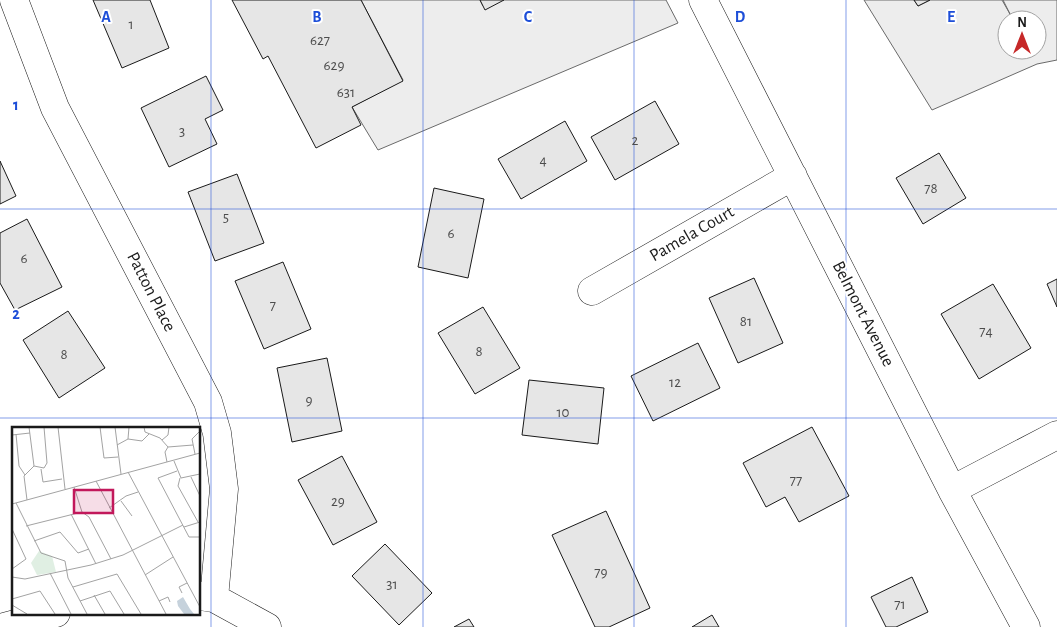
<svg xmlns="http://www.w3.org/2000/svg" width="1057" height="627" viewBox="0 0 1057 627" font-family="'Alegreya Sans',sans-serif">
  <rect width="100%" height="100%" fill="#fff"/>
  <path fill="#ededed" stroke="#6a6a6a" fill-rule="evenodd" d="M361,0H480L483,6L500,0H666L678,23L378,150L352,107L403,80Z
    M864,0H914L918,6L930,0H1002L1010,14L1003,0H1057V60L1037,64L932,110ZM1007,20H1037V50H1007Z"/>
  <path fill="#e6e6e6" stroke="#1a1a1a" d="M93,0H150L169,48L122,68Z
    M232,0H361L403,81L352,107L361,125L316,148L268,56L263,59Z
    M480,0H504L485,10Z
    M914,0H930L918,6Z
    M206,76L223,110L205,119L217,144L169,167L141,108Z
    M655,101L679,144L615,180L591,137Z
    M565,121L587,161L521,199L498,159Z
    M939,153L966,198L923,224L896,178Z
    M0,161L16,196L0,204Z
    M237,174L264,243L215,261L188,192Z
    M434,188L484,199L468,278L418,267Z
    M27,219L62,287L15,310L0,283V233Z
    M283,262L311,329L264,349L235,281Z
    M754,278L783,343L738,363L709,298Z
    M1057,279V307L1047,284Z
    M993,284L1031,348L979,379L941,314Z
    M483,307L520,368L475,394L438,333Z
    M68,311L105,368L59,398L23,340Z
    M698,343L720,388L653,421L631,376Z
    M327,358L342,431L292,442L277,368Z
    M529,380L604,388L598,444L522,435Z
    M812,427L849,496L799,522L785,497L766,507L743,463Z
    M342,456L377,522L333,545L298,480Z
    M606,511L650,608L609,627H595L552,535Z
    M385,544L432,593L399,625L352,576Z
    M912,577L928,612L896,627H886L871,597Z
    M712,615L719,627H692Z
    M469,619L474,627H454Z"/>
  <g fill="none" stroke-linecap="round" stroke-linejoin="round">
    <defs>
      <path id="street" d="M14,0L55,108L208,402L217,433L224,489L214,598
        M703,0L952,490L1026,627
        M592,291L793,176
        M952,490L1057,435
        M199,596L214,598L267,627
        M4,627L56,613"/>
    </defs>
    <use href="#street" stroke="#1a1a1a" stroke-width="29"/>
    <use href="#street" stroke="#fff" stroke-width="28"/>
  </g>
  <path fill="none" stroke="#1d4ed8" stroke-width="1" stroke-opacity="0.55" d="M211,0V627M423,0V627M634,0V627M846,0V627M0,209H1057M0,418H1057"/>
  <g text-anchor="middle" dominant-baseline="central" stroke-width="4" stroke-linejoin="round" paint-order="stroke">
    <g font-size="15" fill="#4d4d4d">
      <text x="131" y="24">1</text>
      <text x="320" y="40">627</text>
      <text x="334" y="65">629</text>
      <text x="346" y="92">631</text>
      <text x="182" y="131">3</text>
      <text x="635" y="140">2</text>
      <text x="543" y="160">4</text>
      <text x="931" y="188">78</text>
      <text x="226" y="217">5</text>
      <text x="451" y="233">6</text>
      <text x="24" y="258">6</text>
      <text x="273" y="305">7</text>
      <text x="746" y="321">81</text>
      <text x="986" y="331">74</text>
      <text x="479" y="351">8</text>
      <text x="64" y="354">8</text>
      <text x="675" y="382">12</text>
      <text x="309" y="400">9</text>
      <text x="563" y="412">10</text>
      <text x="796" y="480">77</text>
      <text x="338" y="501">29</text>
      <text x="601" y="572">79</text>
      <text x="392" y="584">31</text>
      <text x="900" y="604">71</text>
    </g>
    <g font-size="18" fill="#1a1a1a" stroke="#fff">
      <text transform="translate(692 234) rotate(-30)">Pamela Court</text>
      <text transform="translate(151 292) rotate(63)">Patton Place</text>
      <text transform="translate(863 314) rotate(63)">Belmont Avenue</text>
    </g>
  </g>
  <g transform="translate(12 427)">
    <rect width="188" height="188" fill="#fff"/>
    <path d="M27,124L40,129L44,145L25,148L19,136Z" fill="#e0efe3"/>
    <path d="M171,170L178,182L182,187H172L166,179L165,174Z" fill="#c6d2dc"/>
    <path fill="none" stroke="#a3a3a3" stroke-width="1" d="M46,0L53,62M88,0L92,31L106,30M103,0L109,47M132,0L133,5L148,11L156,20L181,18M4,7L7,39L13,48M0,8L18,6M116,12L130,14L137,7M150,13L156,8L157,0M105,18L116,12L117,0M183,27L180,12L188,4M162,34L169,51L188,47M155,35L153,25L156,20M22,39L32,41L35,36L32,0M29,42L31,55L50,52M165,44L146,51L177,110H188M116,45L188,180M179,50L188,69M168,51L166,59L186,95M84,54L154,187M62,60L70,85M15,73L12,49L22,39L17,0M109,74L120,89M4,76L29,126L53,134L56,151L75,187M0,77L188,26M97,81L114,69L126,65M59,87L84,137M14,99L70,85L77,90L99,132M172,100L188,95M0,102L14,132L0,142M22,114L48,105L66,126L77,122M38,146L59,187M133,148L161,130M0,150L13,152L79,138L111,128L171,98M61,160L105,147L129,187M170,166L167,160L175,156M82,168L93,187M0,172L28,164L43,187M68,174L98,164L112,187M147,174L156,170L158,175M0,178L15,187"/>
    <path fill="#c2185b" fill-opacity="0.15" stroke="#c2185b" stroke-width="2.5" d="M62,63H101V86H62Z"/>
    <rect width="188" height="188" fill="none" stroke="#1a1a1a" stroke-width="2.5"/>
  </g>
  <g font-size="16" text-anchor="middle" font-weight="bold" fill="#1d4ed8" stroke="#fff" stroke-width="4" stroke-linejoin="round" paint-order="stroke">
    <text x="106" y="22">A</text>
    <text x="317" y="22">B</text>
    <text x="528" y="22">C</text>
    <text x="740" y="22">D</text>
    <text x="951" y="22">E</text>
    <text x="16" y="110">1</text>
    <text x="16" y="319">2</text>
  </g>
  <g transform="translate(1022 35)"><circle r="24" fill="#ffffff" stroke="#a3a3a3"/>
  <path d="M0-4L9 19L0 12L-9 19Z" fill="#c62828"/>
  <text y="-8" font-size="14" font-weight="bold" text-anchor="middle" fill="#1a1a1a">N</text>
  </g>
</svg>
